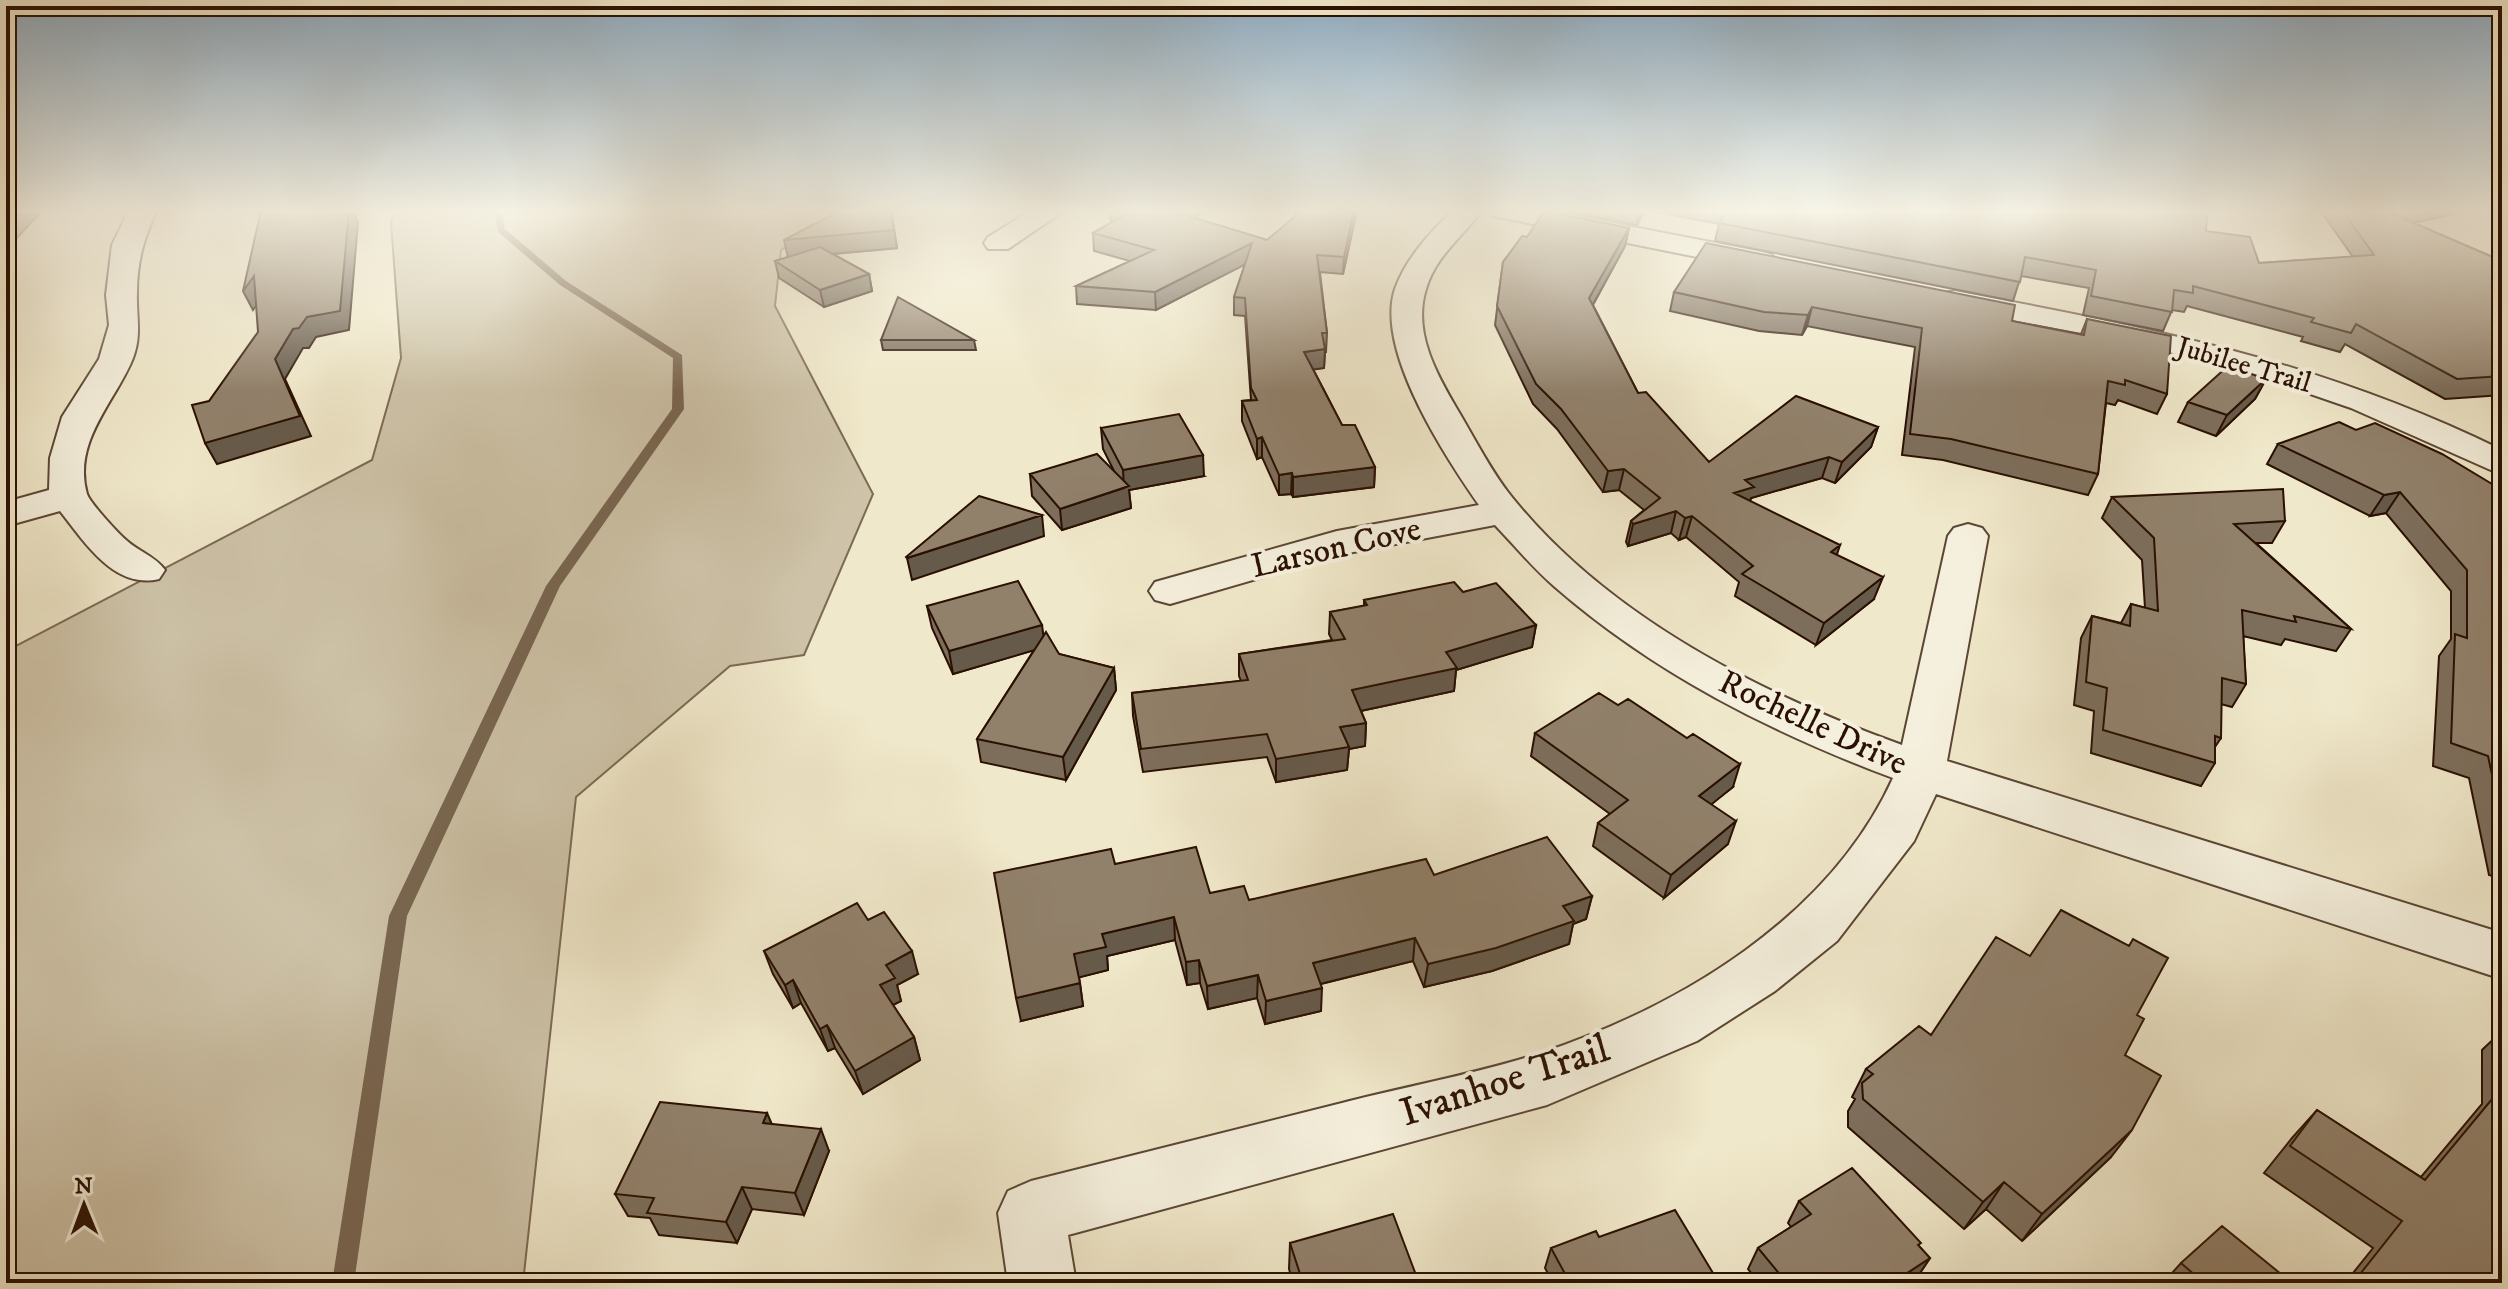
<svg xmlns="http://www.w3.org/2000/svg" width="2508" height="1289" viewBox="0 0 2508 1289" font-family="'IM FELL DW Pica',serif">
  <rect width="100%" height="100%" fill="#f0e8ca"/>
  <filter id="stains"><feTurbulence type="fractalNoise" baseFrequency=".0025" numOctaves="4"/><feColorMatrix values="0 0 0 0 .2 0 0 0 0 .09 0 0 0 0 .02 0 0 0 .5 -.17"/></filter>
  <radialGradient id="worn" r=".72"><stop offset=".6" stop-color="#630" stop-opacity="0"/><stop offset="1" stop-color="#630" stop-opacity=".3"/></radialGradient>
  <path fill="#cec3a8" stroke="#7c6a55" stroke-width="2" d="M395,210H856L781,250L775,306L873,494L804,655L730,666L576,797L523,1283H6V651L372,460L401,358L391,223Z"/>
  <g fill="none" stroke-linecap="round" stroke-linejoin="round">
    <path fill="#796651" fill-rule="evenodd" d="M494,210H502L505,229L566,281L682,355L684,409L560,586L407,916L354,1283H332L389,916L546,586L672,409L673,358L560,285L498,232Z"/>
    <defs>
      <path id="minor" d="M129,210H157C144,238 137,261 137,292C136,316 142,334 133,358C116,401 72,441 87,494C90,503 118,533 126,540C139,552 155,556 165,570L159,579C114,590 84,541 60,511L6,526V502L49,490L50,458L62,417L99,359L109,325L106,295L112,245Z
        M1032,210H1065L1008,249H988L984,243L988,237Z
        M1453,210H1482C1463,237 1436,255 1426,289C1412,333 1438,377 1460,414C1476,441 1491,471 1511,496C1607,616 1760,694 1902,745L1948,536L1954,528L1968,524L1982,528L1988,536L1947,761L2502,933V979L1936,794L1914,841L1837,941L1775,991L1697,1041L1547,1105L1068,1235L1076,1283H1008L998,1213L1008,1191L1031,1181C1135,1155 1238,1129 1342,1103C1407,1086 1476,1074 1541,1053C1681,1006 1830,917 1893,778C1770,732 1654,673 1555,587C1533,568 1515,546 1495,525L1343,554L1170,604L1155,600L1149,591L1155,582L1337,531L1479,505C1444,455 1375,349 1395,289C1406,258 1430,233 1453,210Z
        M1489,210H1546L1762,252L1772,255L1777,261L1772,267L1762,270L1503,218L1493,216Z
        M1955,291C2151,328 2320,361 2502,450V475L2351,408L2243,371L2153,348L1944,307L1940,300L1944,293Z"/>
    </defs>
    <use href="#minor" stroke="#5c4634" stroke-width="4"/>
    <use href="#minor" fill="#f5f0dd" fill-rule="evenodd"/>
  </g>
  <path fill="#7d6e5b" stroke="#2a1002" stroke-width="2" d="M891,210L897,248L833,254L869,274L872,291L824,307L779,278L775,261L788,257Z
    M1110,210H1206L1195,218L1267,240L1357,210L1343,274L1320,272L1327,333L1326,352H1325L1324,368L1313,369L1342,425L1375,467L1374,487L1293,497L1291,494L1279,495L1262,457L1257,459L1242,421V401L1251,400L1245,316L1234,315V297L1245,264L1156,310L1077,304L1076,286L1130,261L1094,251L1093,233L1111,223Z
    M1561,210H1645L1637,225Z
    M1647,210H2207L2206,231L2259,263L2353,257L2320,210H2466L2465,211L2414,223L2502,261V395L2445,399L2345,344L2340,352L2301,341L2303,337L2187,306L2184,312L2172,310L2163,331L2083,315L2089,288L2021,276L2013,301L1715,241L1719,224Z
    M1629,228L1625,246L1593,305L1638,393L1709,462L1878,427L1871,447L1835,483L1822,478L1751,498L1750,501L1837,555L1874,599L1816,645L1735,596L1739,582L1686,537L1679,540L1671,533L1628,546L1626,542L1631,521L1644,510L1619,490L1603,492L1557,429L1533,404L1495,325L1503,262L1527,237Z
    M1674,292L2012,321L2081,334L2087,319L2167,394L2157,414L2118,400L2115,405L2106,403L2098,474L2088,495L1943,460L1902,455L1915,347L1807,326L1802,335L1759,331L1670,311Z
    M881,340H974L976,350H883Z
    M2266,379L2255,399L2216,436L2178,422L2188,402Z
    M1101,428L1204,476L1129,490L1131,508L1062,530L1032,496L1030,474L1114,471L1103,449Z
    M2356,430L2502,490V879L2489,875L2469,778L2433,766L2439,656L2451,639V591L2386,513L2370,516L2267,464L2278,444Z
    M2112,497L2285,521L2272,543H2256L2351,629L2336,651L2285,639L2281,645L2243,636L2246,684L2232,707L2221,704V738L2215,747V763L2201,786L2091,753L2094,711L2074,705L2081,638L2092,616L2121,623L2131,604L2145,608L2142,560L2102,518Z
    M1463,592L1536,625L1532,647L1456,670L1454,691L1361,711L1366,723L1365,746L1349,749L1347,770L1276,782L1267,757L1143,772L1133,716L1132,693L1241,681L1239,676V654L1332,640L1329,634L1330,612L1364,606V600Z
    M927,606L1044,635L1059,654L1114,668L1116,690L1066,780L981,762L977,739L1034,650L953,674L932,628Z
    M1535,733L1733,787L1711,804L1728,844L1664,898L1593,846L1598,823L1610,814L1531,756Z
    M1115,864L1210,893L1249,900L1434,875L1592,896L1586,919L1573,924L1569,944L1492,971L1424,987L1413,961L1321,984V1011L1265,1024L1257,998L1208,1009L1200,983L1187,985L1175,940L1107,956L1108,970L1079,977L1083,1006L1021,1021Z
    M868,920L918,974L897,985L901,1001L893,1005L914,1037L920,1060L863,1094L835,1048L828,1051L801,1003L793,1008L773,974L764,951Z
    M2129,946L2137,1015L2125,1055L2111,1157L2022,1241L1986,1209L1964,1229L1848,1127V1111L1855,1099L1852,1097L1866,1069L1931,1035L2030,956Z
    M2502,1031V1283H2345L2373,1248L2264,1173L2292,1138L2317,1110L2421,1177L2482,1104V1050Z
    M829,1151L804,1215L752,1209L737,1243L659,1235L650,1218L628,1216L615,1194Z
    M1799,1201L1919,1246L1930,1258L1916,1279L1910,1283H1759L1748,1269L1758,1248L1791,1227L1788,1223Z
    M1599,1237L1719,1283H1553L1545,1268L1551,1248Z
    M1290,1243L1419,1283H1293L1289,1269Z
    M2181,1263L2292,1283H2163Z"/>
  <path fill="#665a4a" stroke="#2a1002" stroke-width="2" d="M16,210H37L39,214L6,250V221Z
    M349,210H353L358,222L349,330L316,337L309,348H303L285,379L311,436L217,464L205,443L275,359L293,329Z
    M891,210L897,248L788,258L784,240Z
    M1182,210H1206L1179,230L1178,213Z
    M1354,210H1357L1343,274L1344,257Z
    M1640,210H1645L1637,225Z
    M2402,210H2466L2465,211L2381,230L2390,213Z
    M1629,228L1625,246L1586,317L1589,298Z
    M1252,243V261L1156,310L1155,292Z
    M869,274L872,291L824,307L820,290Z
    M254,276L264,295L253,310L243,291Z
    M1812,307L1807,326L1802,335L1808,315Z
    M1325,349L1324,368L1304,371V352Z
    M2266,379L2255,399L2216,436L2227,415Z
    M1878,427L1871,447L1835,483L1842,462Z
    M1262,437V457L1257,459V439Z
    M1203,455L1204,476L1129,490L1131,508L1062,530L1060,509L1124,488L1123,470Z
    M1829,457L1822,478L1751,498L1748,508L1734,493L1745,480Z
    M1375,467L1374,487L1293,497V477Z
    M1624,469L1619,490L1603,492L1608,471Z
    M1292,473L1291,494L1279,495V475Z
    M2400,492L2386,513L2370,516L2384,495Z
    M1676,511L1671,533L1628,546L1633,524Z
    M1042,515L1044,536L912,580L907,558Z
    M1692,516L1686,537L1679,540L1685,518Z
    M1840,545L1833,567L1831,552Z
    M1883,577L1874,599L1816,645L1824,623Z
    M1042,625L1045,647L953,674L949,651Z
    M1536,625L1532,647L1456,670L1454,691L1351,713L1352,690L1446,652Z
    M1114,668L1116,690L1066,780L1063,757Z
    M1366,723L1365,746L1349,749L1347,770L1276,782V759L1340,727Z
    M1740,764L1733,787L1692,820L1699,796Z
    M1736,821L1728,844L1664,898L1671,875Z
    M1592,896L1586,919L1573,924L1569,944L1492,971L1424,987L1428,964L1563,906Z
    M1174,917L1175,940L1107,956L1108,970L1077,978L1074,954L1102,934Z
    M1415,938L1413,961L1312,986L1313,963Z
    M912,951L918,974L897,985L901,1001L887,1008L880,985L886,965Z
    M1199,960L1200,983L1187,985L1186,962Z
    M1258,975L1257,998L1208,1009L1207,986Z
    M793,980L801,1003L793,1008L785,985Z
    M1080,983L1083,1006L1021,1021L1016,998Z
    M1322,988L1321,1011L1265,1024L1266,1001Z
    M827,1025L835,1048L828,1051L820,1029Z
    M914,1037L920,1060L863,1094L855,1071Z
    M767,1113L777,1136L763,1123Z
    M821,1129L829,1151L804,1215L795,1193Z
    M2132,1130L2111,1157L2022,1241L2042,1214Z
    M2004,1182L1986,1209L1964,1229L1983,1202Z
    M742,1187L752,1209L737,1243L726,1222Z
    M1930,1258L1916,1279L1910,1283H1892Z"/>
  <path fill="#91806a" stroke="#2a1002" stroke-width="2" d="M6,210H16L6,221Z
    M261,210H305L304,211L349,210L340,311L307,317L299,328L293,329L275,359L300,416L205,443L192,405L209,401L258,332L254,276L243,291Z
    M841,210H891L894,230L784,240Z
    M1122,210H1182L1178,213L1267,240L1293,218L1299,210H1354L1344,257L1317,255L1327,333H1322L1325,349L1304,352L1342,425H1355L1375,467L1293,477L1292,473L1279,475L1262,437L1257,439L1242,401L1257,400L1251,388L1245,298L1234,297L1252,243L1155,292L1076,286L1154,250L1093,233L1129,212Z
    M1728,210H2207L2206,231L2250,237L2259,263L2374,255L2342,210H2402L2390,213L2502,261V376L2457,379L2356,324L2351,333L2311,322L2314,318L2193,286V293L2174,290L2172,312L2091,296L2096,270L2025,257L2020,282L1719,223Z
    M1544,211L1629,228L1589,298L1638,393L1646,392L1709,462L1796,396L1878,427L1842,462L1829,457L1745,480L1754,487L1734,493L1840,545L1831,552L1883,577L1824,623L1742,574L1753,566L1692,516L1685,518L1676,511L1633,524L1631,521L1660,498L1624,469L1608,471L1561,409L1536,384L1497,306L1503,262L1522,236L1527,237Z
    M1706,243L2015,305L2012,321L2084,335L2087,319L2171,336L2167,394L2125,380V385L2108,381L2098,474L1951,439L1910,434L1922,328L1812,307L1808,315L1764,312L1674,292Z
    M820,247L869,274L820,290L775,261Z
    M898,297L974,340H881Z
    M2228,366L2266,379L2227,415L2188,402Z
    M1179,414L1203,455L1123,470L1101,428Z
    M2339,422L2356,430L2375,423L2442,454L2502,490V822L2488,756L2451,743L2455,634L2467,638V570L2400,492L2384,495L2278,444Z
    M1097,454L1129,486L1060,509L1030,474Z
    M2283,489L2285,521L2234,524L2351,629L2294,616L2296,622L2242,610L2246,684L2222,678L2221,738L2215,736V763L2103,730L2107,688L2086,682L2092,616L2130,626L2131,604L2158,611L2154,538L2112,497Z
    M979,496L1042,515L907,558L906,557Z
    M1018,581L1042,625L949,651L927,606Z
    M1454,582L1463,592L1496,583L1536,625L1446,652L1457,668L1352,690L1366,723L1340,727L1349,747L1276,759L1267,734L1141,749L1132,693L1248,680L1239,654L1345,639L1330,612L1367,605L1364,600Z
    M1046,632L1059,654L1114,668L1063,757L977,739Z
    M1599,693L1618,705L1628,699L1687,738L1693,734L1740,764L1699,796L1736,821L1671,875L1598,823L1628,800L1535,733Z
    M1547,837L1592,896L1563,906L1574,921L1496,948L1428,964L1415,938L1313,963L1322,988L1266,1001L1258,975L1207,986L1199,960L1186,962L1174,917L1102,934L1106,947L1074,954L1080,983L1016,998L994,873L1111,849L1115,864L1196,847L1210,893L1244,886L1249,900L1426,859L1434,875Z
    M857,903L868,920L884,912L912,951L886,965L895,978L880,985L914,1037L855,1071L827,1025L820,1029L793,980L785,985L764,951Z
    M2061,910L2129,946L2133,939L2168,958L2137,1015L2144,1019L2125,1055L2161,1076L2132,1130L2042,1214L2004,1182L1983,1202L1863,1099L1862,1083L1873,1074L1866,1069L1919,1026L1931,1035L1996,937L2030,956Z
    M2502,1087V1283H2353L2402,1221L2290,1146L2317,1110L2425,1180Z
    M660,1102L767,1113L763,1123L821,1129L795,1193L742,1187L726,1222L647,1213L654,1198L615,1194Z
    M1852,1168L1921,1243L1918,1245L1930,1258L1892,1283H1787L1758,1248L1811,1214L1799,1201Z
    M1675,1210L1719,1283H1570L1551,1248L1596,1231L1599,1237Z
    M1393,1214L1419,1283H1292L1302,1280L1290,1243Z
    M2222,1226L2292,1283H2204L2181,1263Z"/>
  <linearGradient id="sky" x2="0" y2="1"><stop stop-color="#90acc1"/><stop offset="0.54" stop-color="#f8f5e7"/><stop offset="1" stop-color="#f8f5e7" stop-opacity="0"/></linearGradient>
  <rect width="2508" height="391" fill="url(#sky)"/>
  <g text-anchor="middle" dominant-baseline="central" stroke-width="8" stroke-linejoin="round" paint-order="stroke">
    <g font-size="28" fill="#2a1002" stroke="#f5f0dd">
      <text transform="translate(2244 365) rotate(16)">Jubilee Trail</text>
    </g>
    <g font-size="34" fill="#2a1002" stroke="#f5f0dd">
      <text transform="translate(1336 548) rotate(-13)">Larson Cove</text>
      <text transform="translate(1813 723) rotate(25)">Rochelle Drive</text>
    </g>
    <g font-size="40" fill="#2a1002" stroke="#f5f0dd">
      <text transform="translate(1505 1082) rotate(-18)">Ivanhoe Trail</text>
    </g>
  </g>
  <rect width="2508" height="1289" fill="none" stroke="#f0e8ca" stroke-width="32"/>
  <rect x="8" y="8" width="2492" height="1273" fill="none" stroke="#2a1002" stroke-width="4"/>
  <rect x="16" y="16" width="2476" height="1257" fill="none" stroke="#2a1002" stroke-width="2"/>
  <g transform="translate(84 1205) rotate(359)" stroke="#f5f0dd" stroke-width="6" paint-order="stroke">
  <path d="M0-6L14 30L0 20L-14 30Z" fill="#2a1002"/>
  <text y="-12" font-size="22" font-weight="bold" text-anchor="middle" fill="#2a1002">N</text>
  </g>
  <rect width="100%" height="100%" filter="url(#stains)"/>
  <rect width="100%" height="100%" fill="url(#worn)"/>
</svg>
